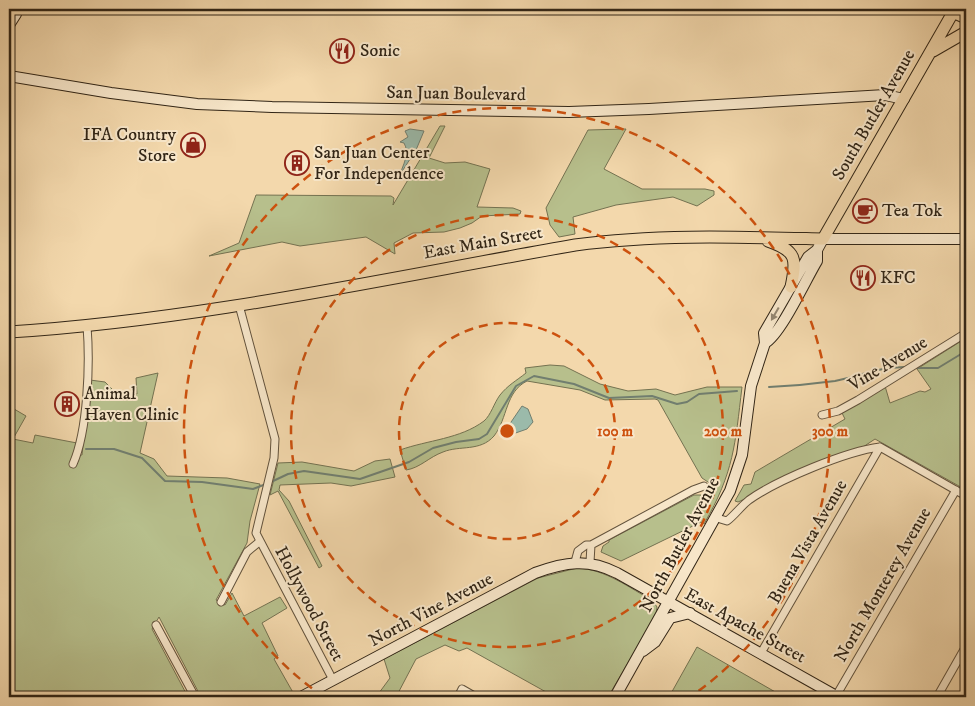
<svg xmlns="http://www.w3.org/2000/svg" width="975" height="706" viewBox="0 0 975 706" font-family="'IM FELL DW Pica',serif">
  <rect width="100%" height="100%" fill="#f3d8ac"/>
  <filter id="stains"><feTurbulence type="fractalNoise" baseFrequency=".004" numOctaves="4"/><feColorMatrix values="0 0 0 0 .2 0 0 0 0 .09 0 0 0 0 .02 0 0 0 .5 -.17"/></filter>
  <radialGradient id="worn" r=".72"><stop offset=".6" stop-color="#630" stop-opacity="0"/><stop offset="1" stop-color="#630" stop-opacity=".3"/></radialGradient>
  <path fill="#b7bf8c" stroke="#747251" d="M440,126H445L429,158L445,163L465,162L490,169L477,207L513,208L521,211L520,214L482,216L472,223L460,228L444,232L413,233L394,243L395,254L366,237L300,246L282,242L209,256L239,243L256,195L391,196L394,198L393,205Z
    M626,129L604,169L642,189H705L714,191V195L697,206L673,197L616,205L573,217L575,234L559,237L550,225L546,208L588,130Z
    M966,338V490L875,439L863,447L738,502L735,501L744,485L751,484L755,472L845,419L842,413L885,386L890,403L920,391L925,392L931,389L917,369Z
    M550,365L564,366L600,384L628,391L656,389L675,395L707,387H742C735,445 734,472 704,524L701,522L621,561L601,552L603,546L609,542V540L694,495H706L711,490V484L702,478L658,400L655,399L605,400L580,390L527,381C505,392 508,418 494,436C480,452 460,445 443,452C429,457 420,468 406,470L400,450C428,440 460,439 484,421C491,415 494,403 500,395C508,385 516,381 526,373L525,368Z
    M158,373L140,453L154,459L167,476L227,478L260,484L250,521L247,543L216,600L225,605L232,593L244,616L280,597L287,608L262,623L278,656L274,659L295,696L201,697L159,617L152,629L188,697H9V406L26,416L13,439L33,443L35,435L77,443L74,455H82L90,380L105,382L119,396L137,394L136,378Z
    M390,459L395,477L351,486L331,483L280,485L279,490L289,501L322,566L319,568L278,491L270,495L278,463L302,462L354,471L375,461Z
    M577,568C605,569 630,588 653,601L657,607L656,615L608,697H555L467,648L459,651L445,645L416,659L396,697H376L390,678L384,659L538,578Z
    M697,647L784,697H669Z"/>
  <path fill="#9bbaaa" stroke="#717e6f" d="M410,129L424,131L416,150L399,176C403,166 410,153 404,143L400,142L408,137L405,131Z
    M522,406L528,409L533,422L527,429L507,436V428Z"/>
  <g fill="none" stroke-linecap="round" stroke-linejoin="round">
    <path stroke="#717e6f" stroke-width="2" d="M914,368H938L966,351
      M769,387C791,386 813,384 835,381C859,376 880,367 904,367
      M86,449H114L142,458L165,481L202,482L253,489L266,484
      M271,482L288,474L304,471L360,479L409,462L433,448L456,442L479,439L487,434L516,386L534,376L574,384L609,398L652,396L677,404L687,402L699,394L737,391"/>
    <defs>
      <path id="street" d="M239,305L275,439L274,458L256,533L333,680
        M822,415L838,411L858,400L966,333
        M73,464C88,430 90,363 87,326
        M717,518L727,521C735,515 741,506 749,500C777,480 847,451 880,447L966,496
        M575,562L578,551L586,545H591L693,490L704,486
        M590,562L591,545
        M221,602L247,552L259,542
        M156,625L195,697
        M761,653L880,447
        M836,696L956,490
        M458,697L462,689L476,697
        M937,697L966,646"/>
      <path id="secondary" d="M9,25L16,14V9
        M9,76L111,93L197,104L272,107L569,112L649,109L885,95L904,99
        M765,343C781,334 806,279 817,261V250
        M643,651L655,642L670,618L690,613
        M301,697L535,573C565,562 588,558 617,573L838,697
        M615,697L730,491L742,455L751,386L765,343L764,333L808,257L817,250L823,239H966"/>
      <path id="primary" d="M946,9L966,18
        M933,51L966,32
        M768,241C797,251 797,259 791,287
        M9,332C199,320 387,278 575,245C657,234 740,237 823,239L955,9"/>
    </defs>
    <use href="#street" stroke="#62523c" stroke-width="9"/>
    <use href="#secondary" stroke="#312516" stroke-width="12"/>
    <use href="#primary" stroke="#312516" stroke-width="13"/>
    <use href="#street" stroke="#f7e6c9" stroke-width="7"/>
    <use href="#secondary" stroke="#f7e6c9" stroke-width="10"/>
    <use href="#primary" stroke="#f3d8ac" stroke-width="11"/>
  </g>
  <defs><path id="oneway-solid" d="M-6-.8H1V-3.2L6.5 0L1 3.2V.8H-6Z" transform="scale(1.25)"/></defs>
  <use fill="#948670" href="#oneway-solid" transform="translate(775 314) rotate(120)"/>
  <g fill="none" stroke="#cd510e" stroke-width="2.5" stroke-dasharray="9 6">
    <circle cx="507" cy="431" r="108"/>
    <circle cx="507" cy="431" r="216"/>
    <path d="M324 697A323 323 0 1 1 690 697"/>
  </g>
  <defs>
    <symbol id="restaurant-ring" viewBox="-11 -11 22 22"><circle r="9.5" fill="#f7e6c9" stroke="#8f2418" stroke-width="1.5"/><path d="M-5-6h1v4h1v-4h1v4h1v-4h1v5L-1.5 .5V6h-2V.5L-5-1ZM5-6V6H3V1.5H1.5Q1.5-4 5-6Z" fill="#8f2418"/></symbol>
    <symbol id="shop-ring" viewBox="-11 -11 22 22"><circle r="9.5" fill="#f7e6c9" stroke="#8f2418" stroke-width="1.5"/><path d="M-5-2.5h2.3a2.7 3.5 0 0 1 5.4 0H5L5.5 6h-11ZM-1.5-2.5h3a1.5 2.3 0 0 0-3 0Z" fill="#8f2418"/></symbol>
    <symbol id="building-ring" viewBox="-11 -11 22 22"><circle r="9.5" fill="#f7e6c9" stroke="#8f2418" stroke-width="1.5"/><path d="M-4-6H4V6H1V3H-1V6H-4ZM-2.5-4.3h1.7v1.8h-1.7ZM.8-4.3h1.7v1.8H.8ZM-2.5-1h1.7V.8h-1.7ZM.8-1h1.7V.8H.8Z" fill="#8f2418"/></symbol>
    <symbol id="cafe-ring" viewBox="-11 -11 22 22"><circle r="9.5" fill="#f7e6c9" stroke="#8f2418" stroke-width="1.5"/><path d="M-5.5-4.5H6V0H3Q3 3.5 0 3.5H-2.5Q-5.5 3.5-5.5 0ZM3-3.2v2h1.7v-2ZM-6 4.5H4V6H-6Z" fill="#8f2418"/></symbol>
  </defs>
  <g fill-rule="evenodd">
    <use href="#restaurant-ring" x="328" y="37" width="28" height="28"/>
    <use href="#shop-ring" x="179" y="131" width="28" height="28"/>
    <use href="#building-ring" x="283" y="149" width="28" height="28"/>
    <use href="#cafe-ring" x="851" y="197" width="28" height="28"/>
    <use href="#restaurant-ring" x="849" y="264" width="28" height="28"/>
    <use href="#building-ring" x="53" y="390" width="28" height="28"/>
  </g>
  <g text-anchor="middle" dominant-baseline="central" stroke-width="4" stroke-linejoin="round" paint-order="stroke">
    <g font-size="18" fill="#312516" stroke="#f7e6c9" text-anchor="start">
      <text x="360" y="51">Sonic</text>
      <text x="176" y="135" text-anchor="end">IFA Country<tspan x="176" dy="21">Store</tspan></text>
      <text x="314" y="153">San Juan Center<tspan x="314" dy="21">For Independence</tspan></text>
      <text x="882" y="211">Tea Tok</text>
      <text x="880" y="278">KFC</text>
      <text x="84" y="394">Animal<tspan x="84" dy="21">Haven Clinic</tspan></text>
    </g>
    <g font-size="18" fill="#312516" stroke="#f7e6c9">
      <text transform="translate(456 94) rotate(1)">San Juan Boulevard</text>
      <text transform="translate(874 115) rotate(-60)">South Butler Avenue</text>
      <text transform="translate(483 243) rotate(-10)">East Main Street</text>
      <text transform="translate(888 364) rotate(-31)">Vine Avenue</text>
      <text transform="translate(808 542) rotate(-60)">Buena Vista Avenue</text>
      <text transform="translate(680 545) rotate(-62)">North Butler Avenue</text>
      <text transform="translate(883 585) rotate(-60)">North Monterey Avenue</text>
      <text transform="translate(309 604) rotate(62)">Hollywood Street</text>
      <text transform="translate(431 610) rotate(-28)">North Vine Avenue</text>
      <text transform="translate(745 626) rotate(29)">East Apache Street</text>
    </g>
  </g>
  <circle cx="507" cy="431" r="8" fill="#cd510e" stroke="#f7e6c9" stroke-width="2.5"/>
  <g font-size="15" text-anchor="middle" font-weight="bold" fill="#cd510e" stroke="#f7e6c9" stroke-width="4" stroke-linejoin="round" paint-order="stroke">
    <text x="615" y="436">100 m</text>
    <text x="723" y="436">200 m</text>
    <text x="830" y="436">300 m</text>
  </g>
  <rect width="975" height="706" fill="none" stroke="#f3d8ac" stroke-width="30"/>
  <rect x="10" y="10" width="955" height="686" fill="none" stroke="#312516" stroke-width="2.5"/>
  <rect x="15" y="15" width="945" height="676" fill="none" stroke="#312516"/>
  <rect width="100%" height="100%" filter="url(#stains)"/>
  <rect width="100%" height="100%" fill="url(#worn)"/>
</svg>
